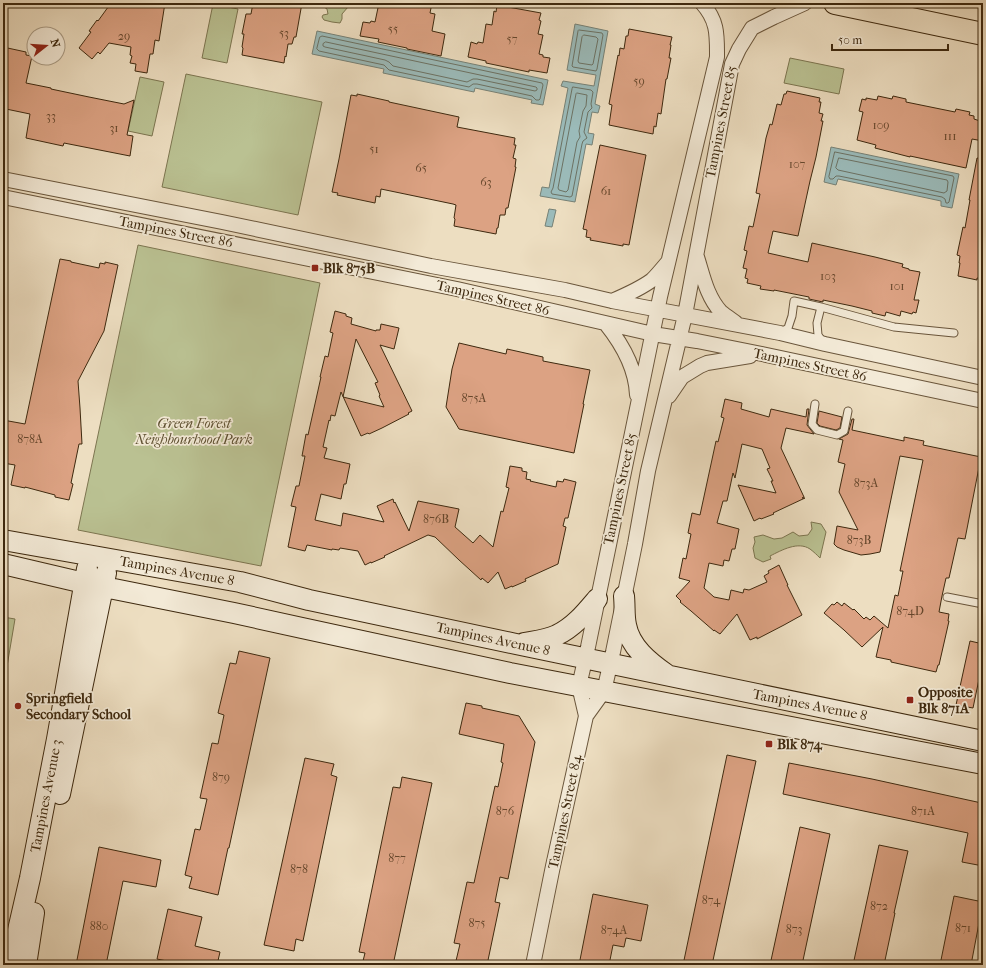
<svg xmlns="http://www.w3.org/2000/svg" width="986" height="968" viewBox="0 0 986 968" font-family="'IM FELL French Canon',serif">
  <rect width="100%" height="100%" fill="#eddec1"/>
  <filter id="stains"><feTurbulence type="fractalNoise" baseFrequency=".005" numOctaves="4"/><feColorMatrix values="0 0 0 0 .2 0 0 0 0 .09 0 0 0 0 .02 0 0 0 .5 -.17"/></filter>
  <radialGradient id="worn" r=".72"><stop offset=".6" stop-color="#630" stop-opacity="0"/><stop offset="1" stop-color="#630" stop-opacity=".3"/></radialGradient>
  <path fill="#bac192" stroke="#7c7550" d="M320,3H357L358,5L348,7L342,14V19L340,23L332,22L324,20L322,17L323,15L328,14L327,9L321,5Z
    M213,4L238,9L227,63L202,58Z
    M790,58L844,69L839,94L784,83Z
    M186,74L322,102L298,215L162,187Z
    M140,77L164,82L152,136L128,131Z
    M138,245L320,283L261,566L78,530Z
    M811,522L821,524L826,532L820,558C817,555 814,552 810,549C798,541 782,550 770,556L771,559L763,562L755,558L753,548L755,542L754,537L763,535L774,539L782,538L793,532L799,536L808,535L812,529Z
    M3,617L15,619L3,690Z"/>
  <path fill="#9bbbba" stroke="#768176" d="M575,24L608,31L595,104L600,106L598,113L592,112L588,133L594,134L592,145L586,144L575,202L540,196L542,187L549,188L568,88L561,86L563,81L594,86L596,75L567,70Z
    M317,31L548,80L543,105L531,103L532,100L475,88L474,92L383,73L384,69L312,54Z
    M831,147L959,174L952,208L941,206V201L838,179L836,185L824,182Z
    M549,209L556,210L552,227L545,226Z"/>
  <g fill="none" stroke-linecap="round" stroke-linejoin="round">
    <path stroke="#6c7264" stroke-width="1" d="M579,30L602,33L603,35L597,69L596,71L573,67L572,66L578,31Z
      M584,35L596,37L598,39L593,64L592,65L579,63L578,61L582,37Z
      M320,37L322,36L542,83L543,85L540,99L539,100H536L532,96L477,84H473L469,87L389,70L384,65L319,51L317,49Z
      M326,42L536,87L537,88V90L535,91L477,79H473L467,82L393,66L389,62L385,60L325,47L323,46V44Z
      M573,87L591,90L593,92L591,104L592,108L588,112L584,132L587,138L583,141L582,144L572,196L570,197L552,194L551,192L553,188L572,89Z
      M577,93L587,95L586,106L583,111L579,131L580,137L577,142L568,190L566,192L559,190L558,188L576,94Z
      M835,152L953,176L954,178L949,202L948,203H946L945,199L942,197L839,176H836L833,179H830L829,177Z
      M839,158L947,180L948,182L947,191L944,193L838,170L836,168Z"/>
  </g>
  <path fill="#dca283" stroke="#3e290f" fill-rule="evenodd" d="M111,3H165L159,41L155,40L153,54H150L147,73L135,71L136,64L130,63L132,56L130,55L131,47L109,43L100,54L98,52L92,59L79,48L91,32L89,31L97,20L98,21Z
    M253,3H302L296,37H294L292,44H288L286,57L285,56L284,63L242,55L243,48L242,47L244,34H242L246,14H251Z
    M379,3H432L430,13L435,14L432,31L445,34L441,56L407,49V48L378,42L379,39L360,36L363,22L370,23L371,21L375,22Z
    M497,5L541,13L539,20L541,21L538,34L543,35L539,54L543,55V57L550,58L547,73L529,70V72L486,63V61L468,57L471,42L477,44L478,42L483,43L486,24L492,25L494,11L496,12Z
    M629,29L672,37L670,45H671L669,58H671L667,79H666L661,114L658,113L656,127L654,126L653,134L609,125L612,105L609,104L618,55L619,56L620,48L624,49L626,36H628Z
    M3,47L26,52V55L32,56L26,83L51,88V89L89,97L124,104L134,100L127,135L133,136L130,156L64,143L63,146L26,138L30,114L6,109L7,107L3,106Z
    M787,91L820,98L819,102H821L819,113L823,114L821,121H823L816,157L810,181L798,236L773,231L768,253L808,262L812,243L875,257L903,264L902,267L909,269V270L920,272L914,300H919L916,313L913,312L912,314L901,311L900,316L886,312L885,316L872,313V311L852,306L823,300V302L809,299V297L774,290V291L760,289L761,286L747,283L748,279L745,278L747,269L743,268L747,251L744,250L749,226L753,227L760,194L756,193L766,138L770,124L772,125L777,104L781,105L784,94H786Z
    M357,94L389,101V102L459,117L457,127L515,138L514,145H516L513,158L516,159L515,167H516L508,208H506L505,215H500L498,228H497L496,234L454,226L455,219L454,218L456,205L453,204L381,189L380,197L376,196L375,203L337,195L338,193L332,192L339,159L351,95L357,96Z
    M878,96L892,99L893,96L906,99V102L955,112L956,109L970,112L969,115L974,116V119L983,122V141L972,139L966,168L910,156V157L875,148L876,145L857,140L863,112L859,111L862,99L866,100V98L877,100Z
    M600,145L646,155L629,245L623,244V246L590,240L591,238L586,237L587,230L583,229Z
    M977,158L983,159V279L977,278V280L958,276L960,263H959L960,256L957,255L963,227L965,228L970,200H969Z
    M60,259L71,261V262L99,268L100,263L105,264V262L118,265L104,331L78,381L80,408L82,444H79L71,483L73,484L69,500L55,497V495L25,487V488L11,485L15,465L3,463V420L25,424L49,311Z
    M335,311L346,314V316L352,318L351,324L376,331V330H380L381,324L399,328L394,349L380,345L412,411L408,413L409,414L382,428L369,434L368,433L361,436L341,392L335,416L331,415L330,421L329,420L323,447L327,448L324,458L350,464L346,484H344L341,499L321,494L315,520L341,526L343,513L384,522L377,506L393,499L394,503L395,502L409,531L418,501L459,509L455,527L473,543L480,535L493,547L501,511L503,512L509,488L506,487L510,466L522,468V471L527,472L526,479L531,480L530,481L556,487L557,481L563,482L564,479L576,482L568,518H565L563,526L566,527L558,564L525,579L526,581L512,587V586L505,589L498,572L488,583L482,578L481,580L459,560L435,537L428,535L384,556L385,557L371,563V562L365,565L358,551L340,548L339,550L332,549V550L307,545L305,551L288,547L296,507L291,506L296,486H299L305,456H302L306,434L308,435L321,377H320L325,356L328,357L333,333L330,332ZM356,339L378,382L375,383L380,395L379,396L384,407L343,397Z
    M459,343L506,354L507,349L543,357V361L590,370L583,404H584L574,453L459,429L446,407L452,369Z
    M725,399L742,403L741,409L769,417L771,409L806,417L807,409H809L807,425L814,434L786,428L781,448L804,497L802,498H805L773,513L774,514L761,519L760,518L754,521L738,485L776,493L771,481H773L767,469L770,468L762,449L742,444L735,478L733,473L727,501H723L717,523L739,529L735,549H732L729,561L724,560L723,566L709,563L704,588L714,597L729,600L731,590L743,593L744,589L749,590L767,582L764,576L769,573L768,571L779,565L788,585H787L802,615L784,625L757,639V637L750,640L737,614L720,634L714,630V631L691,611L680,602L681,601L676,596L690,581L679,578L683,558L686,559L691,534L688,533L692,513L700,515L716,441L718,442L724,418L721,417Z
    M819,411L842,417L840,428L836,430L820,426L817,423Z
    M852,419H854L852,430L904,441V437L924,441L923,445L981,457L965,539L958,538L949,578H946L942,596L939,612L949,614L948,621H949L939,665H938L936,672L891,662V660L876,657L883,627L862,647L844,630L824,613L832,604L834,605L837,602L842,606L844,603L853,610L854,609L864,619L866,617L870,620L874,616L888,628L895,595L898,596L903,571H900L923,460L900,456L880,552L870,554L861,555L844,550L837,547L834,544L837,526L858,530L839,492L845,464L838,462L843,440L839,439L848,434Z
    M970,641L983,644V660L973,708L956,705Z
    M239,651L270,658L229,848H228L218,895L189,888L192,877L185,875L195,829L200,830L207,799L200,798L212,743L218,744L224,715L218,713L230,663L236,664Z
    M466,703L482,706V708L519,716L535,742L508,879L500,877L495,902L500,903L487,965H455L460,944L454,943L467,882L474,883L495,786L498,787L503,763L501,762L504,744L459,734Z
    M727,755L756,761L712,965H683Z
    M305,758L334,764L331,775L337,777L303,941L296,939L294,951L264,945Z
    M789,763L872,779L977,802L983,804V866L962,862L968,833L783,794Z
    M402,777L432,783L393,965H362L365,953L359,952L388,811L393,787L400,788Z
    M800,827L830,834L802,965H770Z
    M879,845L908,851L894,913H895L884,965H853Z
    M99,847L161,860L156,887L123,881L106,965H76Z
    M593,894L648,905L641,941L626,938L624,947L613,945L609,965H579Z
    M954,896L983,902L971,965H940Z
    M168,909L202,917L195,946L220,952L217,965H186L157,959Z"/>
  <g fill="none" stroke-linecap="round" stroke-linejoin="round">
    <defs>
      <path id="lane" d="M821,307L817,323L818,335L823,342
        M782,332L788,328L792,316L794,301L821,307L894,327L954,333
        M815,404L812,424L817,430L837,435L844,431L848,411
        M947,597L983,604"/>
      <path id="street" d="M3,179L222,222L431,266L565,290L612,301L780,333L825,344L983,378
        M3,197L457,289L653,334L697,341L762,354L983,401
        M697,257C703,276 707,297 721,312C726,316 732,320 736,323
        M612,301C626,295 640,289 652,280C657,275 662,269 667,263
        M606,324C622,344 636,368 637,395
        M669,396L682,377L700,366L707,363L750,356
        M586,716L579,686L588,647L660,297L717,57C717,35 718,21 702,3
        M533,965L553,866L586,716L604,691L613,652L635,544L648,471L685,315L732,64L739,49L752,28L774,17L805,3"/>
      <path id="secondary" d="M3,540L240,582L309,600L516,644L983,741
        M3,564L84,583L234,613L302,628L510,673L983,764
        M624,596C625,606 624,616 626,625C630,647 649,662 666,674
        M524,643C535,641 547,640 557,635C574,627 586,612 597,599
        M60,794L106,573
        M10,965L30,878L57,739L87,569
        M26,965L34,913"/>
      <path id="primary" d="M835,3L983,34"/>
    </defs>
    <use href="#lane" stroke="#6a563c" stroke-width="9"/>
    <use href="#street" stroke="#6a563c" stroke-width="16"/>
    <use href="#secondary" stroke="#3e290f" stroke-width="22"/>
    <use href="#primary" stroke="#3e290f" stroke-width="24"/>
    <use href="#lane" stroke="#f3ead7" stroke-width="7"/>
    <use href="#street" stroke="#f3ead7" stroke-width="14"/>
    <use href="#secondary" stroke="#f3ead7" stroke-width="20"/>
    <use href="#primary" stroke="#eddec1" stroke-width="22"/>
  </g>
  <g fill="#8f2418" stroke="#f3ead7" stroke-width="1.5">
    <rect x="311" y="264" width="8" height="8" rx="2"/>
    <rect x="906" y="696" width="8" height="8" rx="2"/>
    <circle cx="18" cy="706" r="4"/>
    <rect x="765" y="740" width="8" height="8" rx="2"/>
  </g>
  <g text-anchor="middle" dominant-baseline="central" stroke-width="3.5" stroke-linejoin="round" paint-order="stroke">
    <g font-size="12" fill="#66472c">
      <text x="393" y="29">55</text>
      <text x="284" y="33">53</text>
      <text x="124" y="36">29</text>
      <text x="512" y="39">57</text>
      <text x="639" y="81">59</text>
      <text x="51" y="116">33</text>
      <text x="881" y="125">109</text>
      <text x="114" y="128">31</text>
      <text x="950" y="136">111</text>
      <text x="374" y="149">51</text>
      <text x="797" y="164">107</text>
      <text x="421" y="168">65</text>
      <text x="486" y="182">63</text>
      <text x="606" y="191">61</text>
      <text x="828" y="276">103</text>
      <text x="897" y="286">101</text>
      <text x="474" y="398">875A</text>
      <text x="30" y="439">878A</text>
      <text x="866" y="483">873A</text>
      <text x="436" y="519">876B</text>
      <text x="859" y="540">873B</text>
      <text x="910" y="611">874D</text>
      <text x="221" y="777">879</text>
      <text x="505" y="811">876</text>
      <text x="923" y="811">871A</text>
      <text x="397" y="858">877</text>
      <text x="299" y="869">878</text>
      <text x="711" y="900">874</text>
      <text x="879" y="906">872</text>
      <text x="477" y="923">875</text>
      <text x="99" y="926">880</text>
      <text x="963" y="928">871</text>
      <text x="794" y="929">873</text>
      <text x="614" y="930">874A</text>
    </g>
    <g font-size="14" fill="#3e290f" stroke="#f3ead7">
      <text transform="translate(721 122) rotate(-79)">Tampines Street 85</text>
      <text transform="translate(176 232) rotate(11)">Tampines Street 86</text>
      <text transform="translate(493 298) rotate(13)">Tampines Street 86</text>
      <text transform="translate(810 365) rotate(12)">Tampines Street 86</text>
      <text transform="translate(620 489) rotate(-78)">Tampines Street 85</text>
      <text transform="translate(177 571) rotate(10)">Tampines Avenue 8</text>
      <text transform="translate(493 639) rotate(12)">Tampines Avenue 8</text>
      <text transform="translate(810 705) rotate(11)">Tampines Avenue 8</text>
      <text transform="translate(46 796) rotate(-79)">Tampines Avenue 3</text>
      <text transform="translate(565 812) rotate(-78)">Tampines Street 84</text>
    </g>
    <g font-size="14" font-weight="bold" fill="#3e290f" stroke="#f3ead7" text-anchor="start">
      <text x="323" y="268">Blk 875B</text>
      <text x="918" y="692">Opposite<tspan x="918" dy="16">Blk 871A</tspan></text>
      <text x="26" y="698">Springfield<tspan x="26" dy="16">Secondary School</tspan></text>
      <text x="777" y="744">Blk 874</text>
    </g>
    <g font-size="14" font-style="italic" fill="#5d4f30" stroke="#f3ead7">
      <text x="194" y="423">Green Forest<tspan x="194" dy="16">Neighbourhood Park</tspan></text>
    </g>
  </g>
  <rect width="986" height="968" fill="none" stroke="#eddec1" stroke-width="16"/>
  <rect x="4" y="4" width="978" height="960" fill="none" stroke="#3e290f" stroke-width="2"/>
  <rect x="8" y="8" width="970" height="952" fill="none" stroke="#3e290f"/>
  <g transform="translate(46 46) rotate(73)"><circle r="19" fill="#f3ead7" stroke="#ab9d87"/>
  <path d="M0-3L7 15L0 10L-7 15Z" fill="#8f2418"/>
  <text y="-6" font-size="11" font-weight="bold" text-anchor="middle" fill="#3e290f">N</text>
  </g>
  <path d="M832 44v6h116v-6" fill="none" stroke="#3e290f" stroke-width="2"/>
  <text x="838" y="44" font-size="12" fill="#3e290f" stroke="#f3ead7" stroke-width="3" paint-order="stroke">50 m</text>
  <rect width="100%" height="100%" filter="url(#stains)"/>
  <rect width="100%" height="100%" fill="url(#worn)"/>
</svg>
